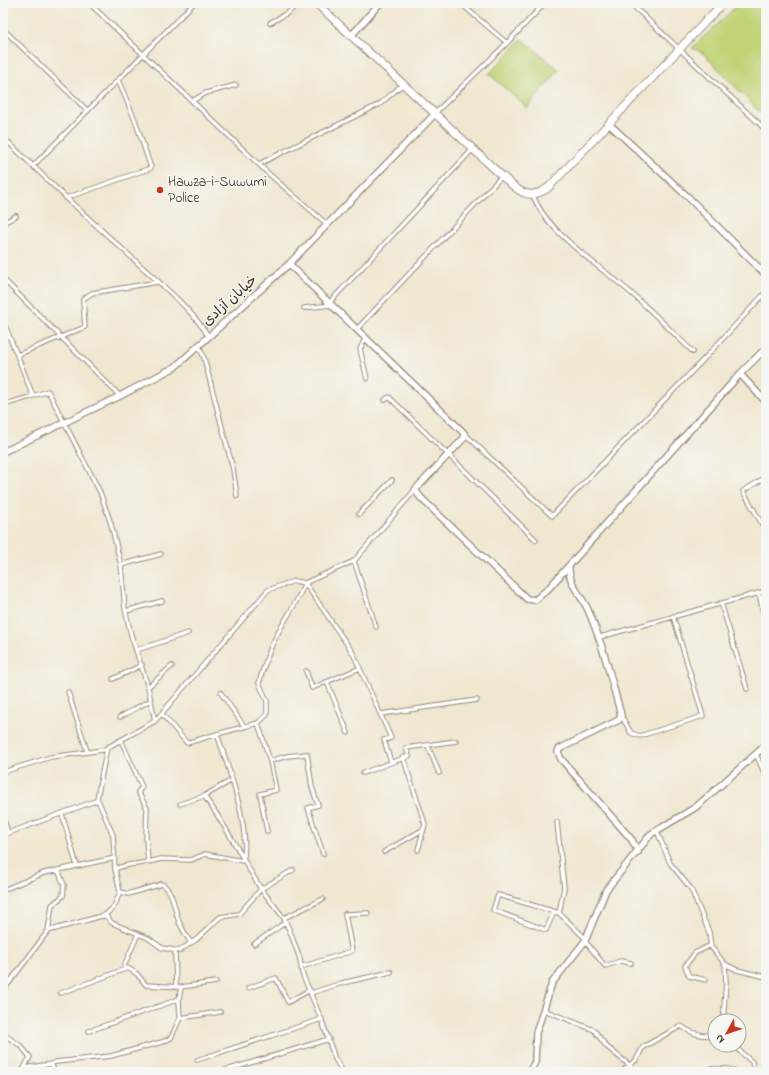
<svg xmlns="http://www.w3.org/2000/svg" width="769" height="1075" viewBox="0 0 769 1075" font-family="'Indie Flower','Playpen Sans Arabic',sans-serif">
  <rect width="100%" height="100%" fill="#f6f6f2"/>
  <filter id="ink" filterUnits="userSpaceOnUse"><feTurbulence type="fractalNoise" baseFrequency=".025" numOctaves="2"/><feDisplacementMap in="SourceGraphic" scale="8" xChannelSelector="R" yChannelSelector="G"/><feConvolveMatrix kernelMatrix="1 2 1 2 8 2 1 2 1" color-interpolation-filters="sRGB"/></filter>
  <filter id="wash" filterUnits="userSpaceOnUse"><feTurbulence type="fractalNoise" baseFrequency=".012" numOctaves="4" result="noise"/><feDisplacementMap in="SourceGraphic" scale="16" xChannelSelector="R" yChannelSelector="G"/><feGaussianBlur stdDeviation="0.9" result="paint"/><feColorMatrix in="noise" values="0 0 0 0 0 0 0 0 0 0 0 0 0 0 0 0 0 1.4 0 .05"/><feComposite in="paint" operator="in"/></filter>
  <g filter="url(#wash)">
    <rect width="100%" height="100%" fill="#f0e7d1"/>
    <path fill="#c0d376" stroke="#7e7e4a" d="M740,3H766V119L703,53L692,48Z
      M522,39L559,70L527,108L489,74Z"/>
  </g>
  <g filter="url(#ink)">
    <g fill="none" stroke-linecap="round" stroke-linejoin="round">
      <defs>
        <path id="street" d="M89,3L269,174L328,225
          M460,3L507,43
          M630,3L766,130
          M270,23L289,12L298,3
          M3,29L88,111
          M192,101L206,93L236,85
          M434,114L507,43L545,3
          M3,137C44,177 85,216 128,254C154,279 190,306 209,337
          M259,164L380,104L402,85
          M33,166L194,3
          M533,195C546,232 601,267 631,293C652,311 672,332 693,352
          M66,198L151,168L135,120L118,80
          M3,223L16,216
          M3,279L120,396
          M329,303L473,149
          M304,308L331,305
          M3,321L17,355
          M357,329L502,176
          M366,337L360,349L367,379
          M199,346L204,358L233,469L237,496
          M385,400L389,397L536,540
          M3,405L33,396
          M464,433L552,516L703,360L766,292
          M766,477L743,491L766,531
          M359,514L392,480
          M354,561L376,627
          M121,565L161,554
          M305,583C298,601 287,616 278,633C269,648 264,666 259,683L267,701V715L258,723L270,761L287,756L307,754L312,787L318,805L308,808L323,854
          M305,583L353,653L391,738L384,740L391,762
          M759,593L765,622
          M721,603L747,689
          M126,611L162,601
          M600,637L766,591
          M137,650L188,633
          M306,671L312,688L360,668
          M113,679L142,665
          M327,682L348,733
          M148,687L172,666
          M68,692L87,751
          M221,693L244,726
          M162,714L187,743L217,734
          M381,714L477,700
          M621,715L631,733L640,736L703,716L673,616
          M120,717L151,700
          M155,721L148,687L131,635L125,609L121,565L111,524L100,492L48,391L33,396L17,355L85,327L83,299L92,293L158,282
          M121,740L142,787L138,792L147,808L146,837L148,862L161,859L191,860L205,854L243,861C251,827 228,767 217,734L258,723
          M428,746L439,773
          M107,748L97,798L113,835L115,869L120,892L128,894L162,884C175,892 174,912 180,924C183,930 187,937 191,943
          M756,754L766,777
          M403,757L425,824L418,850
          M3,772L51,757L103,750L155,721L268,590L294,581L305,583L354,561L415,490
          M363,773L409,756L406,748L456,741
          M232,780L204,796C226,825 242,858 261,889L293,870
          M180,804L204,796
          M62,814L77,866
          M3,817L8,833
          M557,822L564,888L559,913L586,939
          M267,831L260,794L276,790L270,761
          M657,831L670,863L691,889L709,932L711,947L725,964L726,982L723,1021
          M3,835L98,800
          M384,852L424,829
          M115,869C128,863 135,865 148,862
          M3,890L44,873L115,858
          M554,912L546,930L493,910L498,895L559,913
          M105,915L112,923L148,938L162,948L179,951L197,939L220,917L239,914L261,889L284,918L291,934L300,959L302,973L322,1021L335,1059L343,1072
          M284,918L323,899
          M48,931L105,915L114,907L120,892
          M585,941L605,966L621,961L631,963
          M254,944L286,922
          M175,951L176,987
          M725,964L737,970L766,977
          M301,967L352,951L345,914L368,913
          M125,969L124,966L138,934
          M706,980L689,976L685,966L695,953L711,945
          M248,988L276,978L288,1002L310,990
          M3,991L48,931L52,905L63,896L64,885L58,870
          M61,993L128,968L137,974L146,985L181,987L216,982
          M311,993L342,983L391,972
          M179,999L180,1018L220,1012
          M544,1010L594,1030L607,1047L638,1072
          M89,1031L179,999L181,987
          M3,1034L21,1046L30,1057L25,1066L24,1072
          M733,1045L752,1062L754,1072
          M197,1060L322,1019
          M51,1064L56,1062L111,1056L162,1042L171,1038L180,1018
          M24,1068L51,1064L55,1072
          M710,1069H729L737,1072
          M220,1072L329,1039
          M621,1072L636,1060L643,1047L681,1026C692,1034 702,1037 715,1035"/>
        <path id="secondary" d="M351,36L380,3
          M609,124L688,197L766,275
          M289,264L464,433V438L415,490L421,498L527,599L535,600L548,589L740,374L766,348
          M740,374L766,402
          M3,452L120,396L175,367L289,264L434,115
          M569,566C567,582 582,596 588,610C603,644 611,679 621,715L619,720L559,749L558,752L561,759L632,840L638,852
          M529,1072L535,1062L536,1033L552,983L585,941L606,890L651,834L696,807L766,745"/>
        <path id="highway" d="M316,3L502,176C518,190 527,202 548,188L723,3"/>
      </defs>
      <use href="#street" stroke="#968878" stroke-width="5.5"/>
      <use href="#secondary" stroke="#968878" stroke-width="8"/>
      <use href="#highway" stroke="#968878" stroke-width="9"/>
      <use href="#street" stroke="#fff" stroke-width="3.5"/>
      <use href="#secondary" stroke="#fff" stroke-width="5.5"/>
      <use href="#highway" stroke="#fff" stroke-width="7"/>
    </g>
  </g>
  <circle fill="#c8321e" stroke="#f6f6f2" stroke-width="1.5" cx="160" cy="190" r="4"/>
  <g text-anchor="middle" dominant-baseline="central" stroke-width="3" stroke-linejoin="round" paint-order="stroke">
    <g font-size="14" fill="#3b2a1e" stroke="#f6f6f2" text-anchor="start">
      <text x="168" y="182">Hawza-i-Suwumi<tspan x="168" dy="16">Police</tspan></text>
    </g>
    <g font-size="14" fill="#3b2a1e" stroke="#f6f6f2">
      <text transform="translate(230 301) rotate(-42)">خیابان آزادی</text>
    </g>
  </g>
  <rect width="769" height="1075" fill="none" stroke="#f6f6f2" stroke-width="16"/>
  <g transform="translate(727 1033) rotate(230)"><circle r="19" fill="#f6f6f2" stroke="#aba49d"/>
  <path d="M0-3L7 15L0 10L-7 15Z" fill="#c8321e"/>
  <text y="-6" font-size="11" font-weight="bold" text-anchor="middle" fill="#3b2a1e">N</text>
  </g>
</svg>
